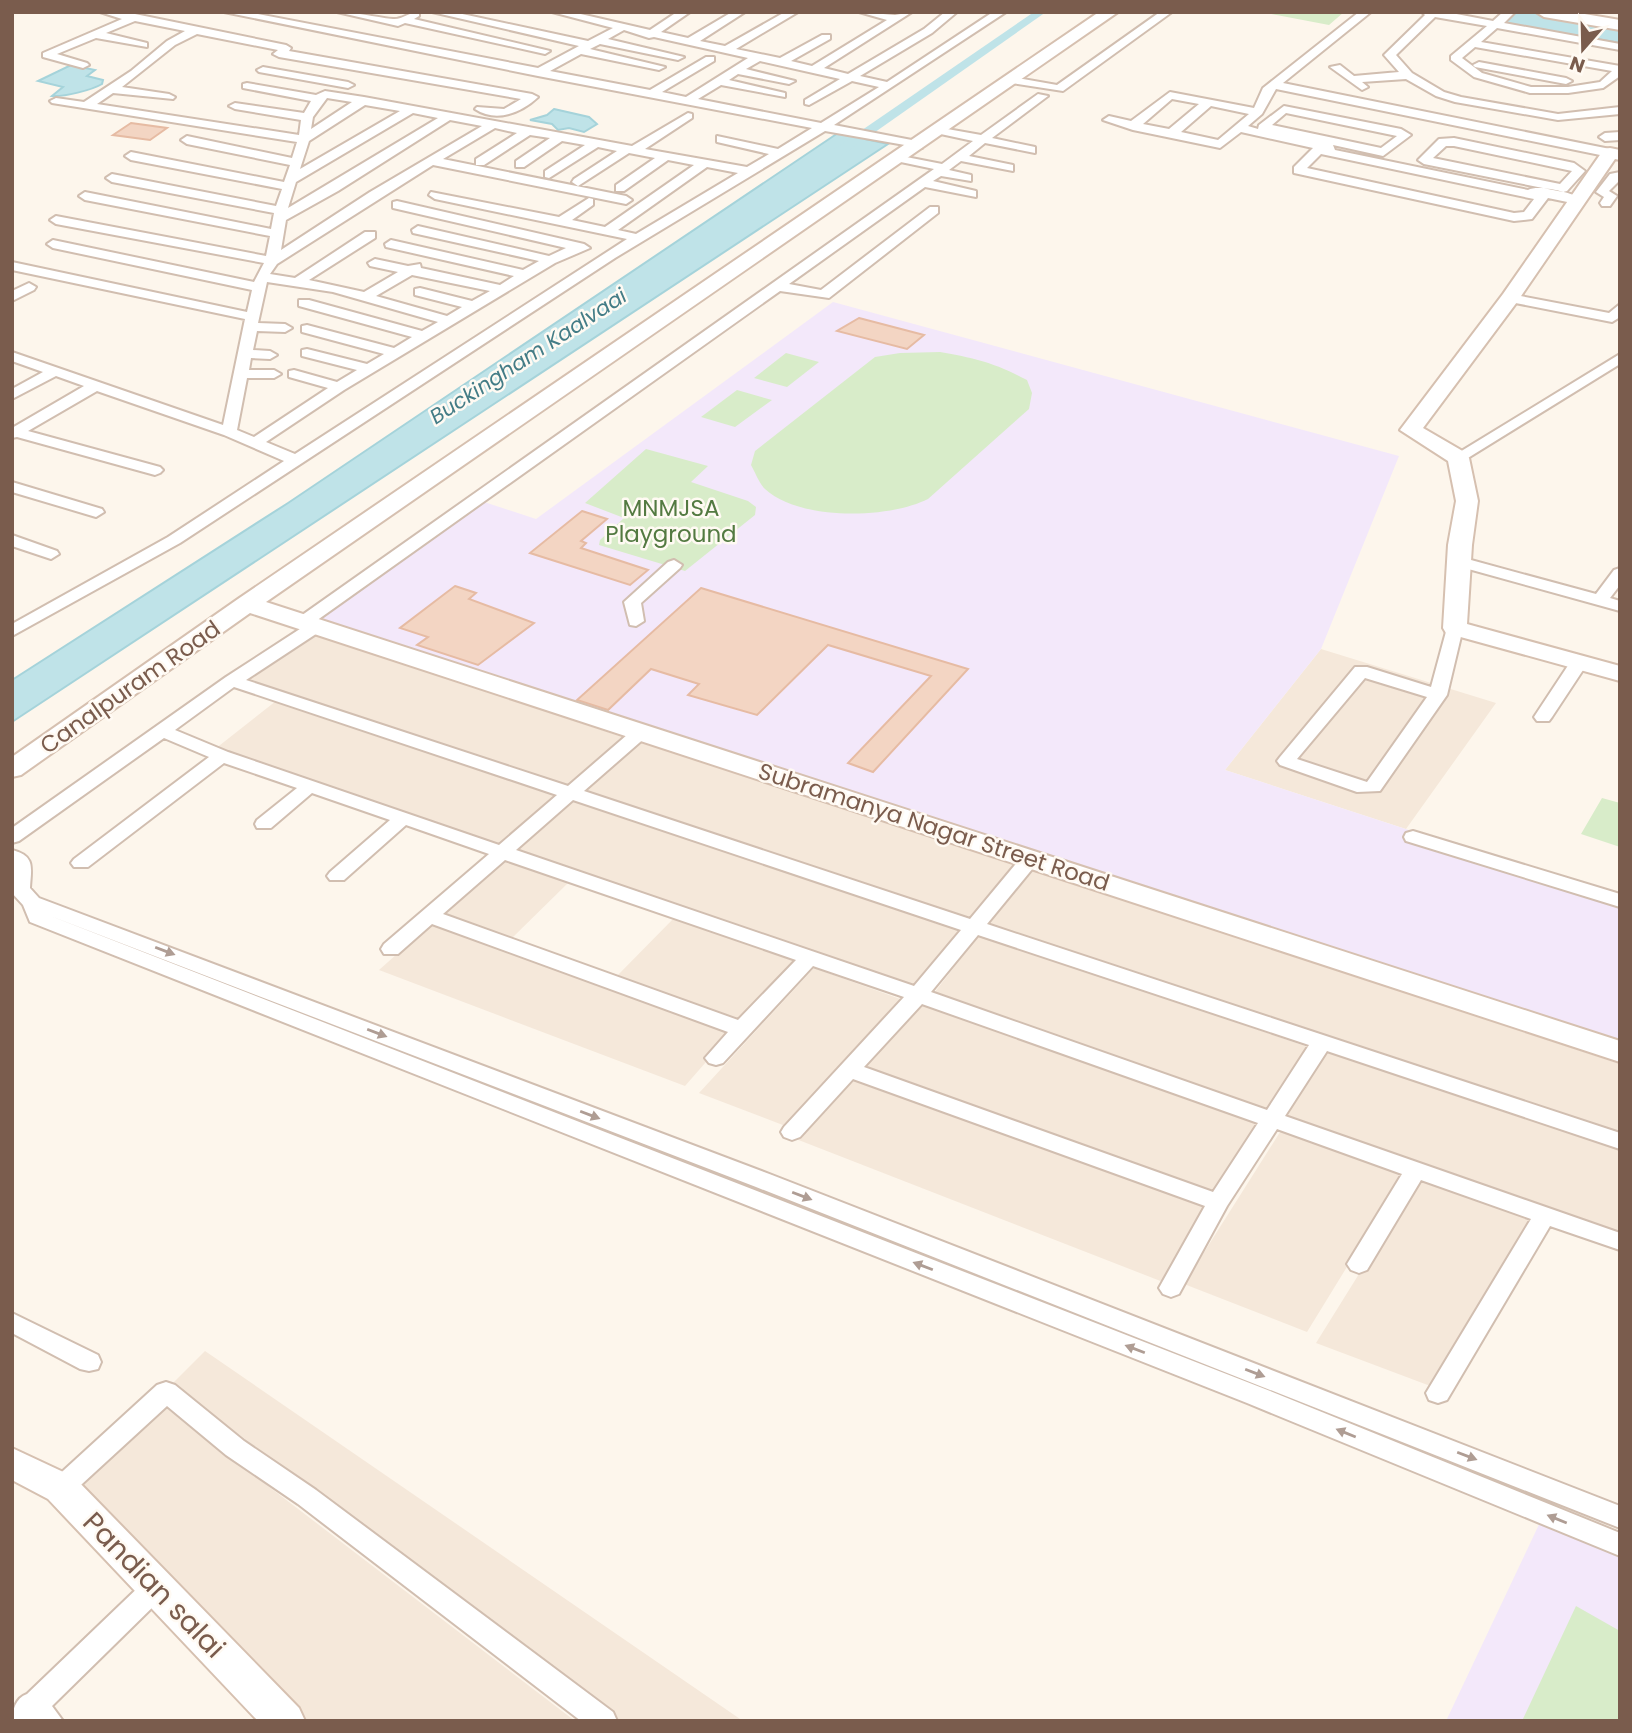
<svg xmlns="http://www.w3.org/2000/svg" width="1632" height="1733" viewBox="0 0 1632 1733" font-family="Poppins,sans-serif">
  <rect width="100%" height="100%" fill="#fdf6ec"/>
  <path fill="#f5e8da" d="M311,632L625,738L569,788L239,679Z
    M1321,649L1496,703L1406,829L1225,770Z
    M276,701L558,795L499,848L215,749Z
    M644,741L1019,862L974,920L582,791Z
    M577,799L968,927L914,992L513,853Z
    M502,860L568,883L510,940L443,915Z
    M1035,869L1620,1064V1136L986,926Z
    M674,918L800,961L742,1025L615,978Z
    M433,922L734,1030L685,1086L379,970Z
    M980,934L1311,1048L1271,1114L934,993Z
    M814,968L903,1000L788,1127L699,1093Z
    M921,1003L1259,1123L1215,1199L860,1070Z
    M1328,1049L1620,1149V1239L1282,1120Z
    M856,1076L1207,1207L1163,1282L796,1139Z
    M1282,1129L1404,1174L1307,1332L1184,1284Z
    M1420,1176L1535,1219L1433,1387L1316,1343Z
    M205,1351L743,1721H619L172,1384Z
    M161,1404L575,1721H302L73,1487Z"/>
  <path fill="#f3e8fa" d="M833,302L1399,456L1321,649L1225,770L1620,899V1044L310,620L478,500L536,519Z
    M1543,1516L1620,1551V1721H1446Z"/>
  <path fill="#d8ecc9" d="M1261,12H1344L1329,25Z
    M940,352C975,358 995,363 1027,380L1032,393L1029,409L928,499C888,519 800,521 765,489C759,483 755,472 751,465L755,451L875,357L900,353Z
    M786,353L819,362L787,387L754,378Z
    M737,390L772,400L735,427L701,417Z
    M646,449L708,466L691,482L748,501L756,507L755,515L685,571L599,545L600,540L624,518L585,503Z
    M1602,798L1620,803V847L1581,834Z
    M1576,1606L1620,1631V1721H1522Z"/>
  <path fill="#bfe3e8" stroke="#a5d3da" stroke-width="2" d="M1514,12H1534L1620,28V43L1502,23Z
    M71,65L95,70L87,76L103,80L102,84C92,90 64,97 52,96L63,87L38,81Z
    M554,109L589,117L597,124L584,132L569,128L558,130L552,124L530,120L547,115Z
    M838,133L888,144L12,722V680L288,503Z"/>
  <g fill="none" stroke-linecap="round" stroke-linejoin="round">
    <path fill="#bfe3e8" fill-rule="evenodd" d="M1034,12H1046L841,156H833V150Z"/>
  </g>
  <path fill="#f3d5c3" stroke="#e6bba3" stroke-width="2" d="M131,123L167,128L150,140L113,135Z
    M859,318L924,335L907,349L837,331Z
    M582,511L607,519L581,541L586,543L581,548L648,570L630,585L530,553Z
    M455,586L476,593L469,599L534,623L478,665L417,645L428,637L400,628Z
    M701,588L968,669L873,772L848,763L931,676L828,645L757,715L688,695L699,684L651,669L608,710L577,700Z"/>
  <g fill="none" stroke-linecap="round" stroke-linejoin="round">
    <defs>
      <path id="street" d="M100,12L135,14L286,45L291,48L289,51L532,94L538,97C521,113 496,123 475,109L477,107L504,109L521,99L279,57L273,54L278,50L197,34L175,45L122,87L169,94L175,97L173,99L113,93L97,104L299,135L301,120L235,109L229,106L235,103L304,113L311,101L243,88V84L247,83L316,95L325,91L364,97L632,146L688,113L692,114V118L645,149L747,167L769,154L717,142V136L778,149L812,128L538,76L224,12H247L538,68L579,46L432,12H453L588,41L613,28L552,12H572L650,30L677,12H690L661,32L688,38L732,12H745L700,41L725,46L785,12H798L736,49L780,58L822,35H830V39L791,61L812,66L887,20L859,12L895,15L912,12L824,68L848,74L924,29L945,12H957L932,33L860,76L887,82L993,12H1006L834,125L922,142V148L825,131L615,258L180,543L12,636V624L168,537L284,461L224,435L97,391L28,431L160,467L163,470L160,473L155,475L17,437L12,438V428L84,386L56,376L12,399V389L43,372L12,361V352L223,425L245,319L12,270V262L247,312L252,290L53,248L47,244L53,240L254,282L264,263L56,224L50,220L56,216L266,256L270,236L85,200L79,196L85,192L271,229L274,213L112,182L106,178L112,174L276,206L282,189L131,160L125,156L131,152L284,182L290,165L187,144L181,140L187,136L292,158L297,142L52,103L50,101L56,98L84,102L131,71L167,41L185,31L135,21L106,33L147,43V47L96,38L57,54L87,63L89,65L83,68L43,57V53L122,19ZM624,30L649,38L654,37L748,58L686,97L662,92L714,61V57H706L650,90L550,71L581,54L659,70L665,67L590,49L600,44L678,60L684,57L608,39ZM760,61L840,79L805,100V104L809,105L852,81L879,87L821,123L698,99L721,85L785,97V93L729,80L738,74L789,84L795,81L746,69ZM327,98L352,102L311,129L313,117ZM365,105L400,111L300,169L309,141ZM413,113L438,118L288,208L296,182ZM450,120L482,126L370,192L281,250L286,220L338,191ZM495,128L517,133L476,159V165H484L530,135L550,138L516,161V167H524L562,141L585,145L545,171V177L549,178L598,147L617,151L574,179L572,182L578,186L629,153L655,158L616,185V191H624L668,160L694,165L605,227L572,220L593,205V199L589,198L559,217L431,192L429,195L435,199L627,239L295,454L266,442L344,390L555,263L590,248L584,244L397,201L393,202V208L566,248L549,256L418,226L412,230L413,233L539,261L523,270L391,240L385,244L386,247L514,276L500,285L421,268L420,264L408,266L375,259L368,263L370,266L398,272L364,292L309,280L375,238V232H365L295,278L270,274L277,264L433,165L626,204L632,200L626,196L443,159ZM707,167L738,173L636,234L618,230ZM412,275L490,291L472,301L420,288L415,289V295L462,307L447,316L376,296ZM267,282L333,292L438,322L422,331L309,300H299V306L412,337L394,348L307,325L302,326V332L384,354L367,364L307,349L302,350V356L357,370L337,382L294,370L289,371V377L328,388L254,437L237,430L247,378H274L281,374L274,370H249L251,358L270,359L277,355L270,351L253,350L257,331L285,332L292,328L285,324L258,323Z
        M337,12C356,12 374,17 393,19C402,20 409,12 419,12V16L414,19L550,51L545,54L405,23L398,26Z
        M1160,12H1172L1063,91L1012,83L1006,80L1012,77L1057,85Z
        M1359,12H1371L1283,83L1610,149L1616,153L1610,157L1276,89L1262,114L1248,126L1258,129L1259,125L1284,106L1401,129L1411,135L1383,156L1333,145L1335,150L1528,190C1539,184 1574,193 1583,200L1577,204L1548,198L1532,219L1514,221L1294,173V167L1313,148L1241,132L1220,148L1133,130L1103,120L1109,116L1131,121L1170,92L1254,108L1263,88ZM1172,99L1199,104L1169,129L1143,124ZM1211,106L1249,114L1218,140L1181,132ZM1286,113L1397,136L1381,148L1272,125ZM1321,154L1534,199L1524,212L1514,213L1307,168Z
        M1422,12H1446L1493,21L1503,12H1515L1504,23L1620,44V50L1497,28L1481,42L1620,66V76L1603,88L1568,93H1530L1474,77L1451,60V56L1487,26L1435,17L1396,55L1412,73L1444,92L1461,97L1558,114L1620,107V114L1558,120L1455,102L1436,96L1406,79L1362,82L1368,87L1362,90L1330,67L1340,65L1354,76L1399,72L1384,55L1425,15ZM1475,47L1612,71L1600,82L1568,87H1531L1482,73L1462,58Z
        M1479,62L1566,78L1572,81L1566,84L1475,67L1473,65Z
        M263,67L348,82L354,85L348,88L259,72L257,70Z
        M1038,94L1048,96L992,138L1035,147V153L985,143L969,156L1013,165V171L961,161L949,170L971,175V181L941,176L933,181L976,191V197L925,187L789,284L821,290L930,207H938V213L829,298L780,291L316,621L324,626L322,630L246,680L568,786L635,728H647L650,732L647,736L584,791L970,919L1024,854H1038L1041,858L1038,862L987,924L1620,1133V1149L1327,1051L1285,1116L1620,1233V1250L1550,1226L1447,1400L1438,1403L1429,1400L1426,1393L1531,1219L1421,1180L1367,1270L1359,1273L1351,1270L1347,1264L1402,1174L1277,1129L1227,1206L1179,1294L1171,1297L1163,1294L1159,1288L1205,1206L853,1079L800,1137L792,1140L784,1137L781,1132L784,1127L904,997L813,966L723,1063L716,1065L709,1063L705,1058L728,1032L432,924L398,954H384L381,949L384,944L489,854L406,825L344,880H330L327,876L330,872L390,820L312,793L271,828H257L255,824L257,820L297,788L224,763L88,867H74L71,863L74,859L209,757L164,738L19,841L12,843V828L226,677L303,627L296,622L298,618L934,169L896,161V155L942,164L973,141L936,133V127L981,135ZM234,687L557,795L499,845L228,752L175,730ZM573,800L961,930L914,986L516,850ZM505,860L796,960L738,1020L443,914ZM978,935L1309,1045L1267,1110L931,992ZM922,1004L1258,1123L1213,1192L864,1067Z
        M1620,132V140L1605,141L1599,137L1605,133Z
        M1454,138L1574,163L1585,171L1567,191L1563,192L1424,164L1418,160L1439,139ZM1446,146H1454L1572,171L1560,184L1433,158Z
        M1620,172V180L1609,191L1617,196L1610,206H1602L1600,203L1604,197L1596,192L1610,174Z
        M29,283L36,287L34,290L12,301V291Z
        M1510,294L1609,313L1620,304V317L1612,322L1505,301L1503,298Z
        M1620,354V364L1463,461H1453L1450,458Z
        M12,482L102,509L104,512L96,517L12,492Z
        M12,535L57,551L59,554L51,559L12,546Z
        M1460,557L1596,594L1614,570L1620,568V585L1610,598L1620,601V611L1454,565L1452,562L1454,559Z
        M674,560L682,565L680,568L641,603L644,621L636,626L630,625L624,602L668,562Z
        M1455,623L1463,628L1447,695L1380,791L1357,792L1280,765L1277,761L1280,757L1355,667H1367L1431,687L1447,628ZM1365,678L1427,697L1367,782L1297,759Z
        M1578,659L1587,664L1552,717L1549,721H1537L1534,717L1569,664Z
        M1413,831L1620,894V907L1406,841L1404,837L1406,833Z
        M12,850C36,856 31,868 30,888L39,898L772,1175L1620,1506V1528L756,1187L48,915L1265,1389L1620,1533V1556L1247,1403L30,922L23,905L12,893Z
        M12,1313L98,1355L101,1362L98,1369L89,1371L80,1369L12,1333Z
        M166,1382L175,1385L244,1441L316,1490L613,1712L617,1721H581L298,1504L226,1455L167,1406L70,1495L61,1498L52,1495L48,1488L52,1481L157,1385Z
        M155,1577L164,1580L168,1588L164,1596L52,1706L63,1721H12C12,1710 16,1698 27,1694L146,1580Z"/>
      <path id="secondary" d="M1099,12H1118L266,602L1620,1041V1062L250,613L21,775L12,777V757L238,599Z
        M1536,12H1573L1620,20V30L1544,17Z
        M1610,148L1620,150V160L1615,159L1517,302L1423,428L1466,453L1469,458L1478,501L1472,545L1467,624L1620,666V681L1446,633L1443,628L1448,545L1456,501L1448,461L1400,430L1503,294L1604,149Z
        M12,1448L74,1477L299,1708L305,1721H258L48,1499L12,1480Z"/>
    </defs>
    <use href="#street" stroke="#d1beb0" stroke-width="4"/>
    <use href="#secondary" stroke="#d6c0b0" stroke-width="4"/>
    <use href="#street" fill="#fff" fill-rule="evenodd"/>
    <use href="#secondary" fill="#fff" fill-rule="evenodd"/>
  </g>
  <defs><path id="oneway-solid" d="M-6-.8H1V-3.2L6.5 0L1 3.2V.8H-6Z" transform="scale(1.75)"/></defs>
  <g fill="#af9d94">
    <use href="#oneway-solid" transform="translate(165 951) rotate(21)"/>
    <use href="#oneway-solid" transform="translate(377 1033) rotate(21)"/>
    <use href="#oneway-solid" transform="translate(590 1115) rotate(21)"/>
    <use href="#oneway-solid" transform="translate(802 1196) rotate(21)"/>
    <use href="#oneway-solid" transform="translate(923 1266) rotate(-159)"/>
    <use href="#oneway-solid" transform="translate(1135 1349) rotate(-159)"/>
    <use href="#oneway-solid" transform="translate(1255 1373) rotate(21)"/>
    <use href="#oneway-solid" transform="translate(1346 1433) rotate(-158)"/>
    <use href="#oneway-solid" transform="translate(1467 1456) rotate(21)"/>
    <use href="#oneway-solid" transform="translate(1557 1519) rotate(-158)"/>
  </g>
  <g text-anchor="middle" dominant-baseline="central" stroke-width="5" stroke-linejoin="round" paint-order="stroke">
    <g font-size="21" font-style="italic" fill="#437c86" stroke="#fffaf3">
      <text transform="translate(528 356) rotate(-33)">Buckingham Kaalvaai</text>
    </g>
    <g font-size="23" fill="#537a41" stroke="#fffaf3">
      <text x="671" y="508">MNMJSA<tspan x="671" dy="26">Playground</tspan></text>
    </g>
    <g font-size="23" fill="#7a5c4d" stroke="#fffaf3">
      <text transform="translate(130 687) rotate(-35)">Canalpuram Road</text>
      <text transform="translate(934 827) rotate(18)">Subramanya Nagar Street Road</text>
    </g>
    <g font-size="28" fill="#7a5c4d" stroke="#fffaf3">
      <text transform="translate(154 1585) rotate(46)">Pandian salai</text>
    </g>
  </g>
  <rect width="1632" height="1733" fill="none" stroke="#7a5c4d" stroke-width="28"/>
  <g transform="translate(1583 49) rotate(200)" stroke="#fffaf3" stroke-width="5" paint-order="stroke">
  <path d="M0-5L12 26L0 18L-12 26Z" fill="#7a5c4d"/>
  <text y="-10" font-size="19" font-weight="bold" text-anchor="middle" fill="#7a5c4d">N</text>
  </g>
</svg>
